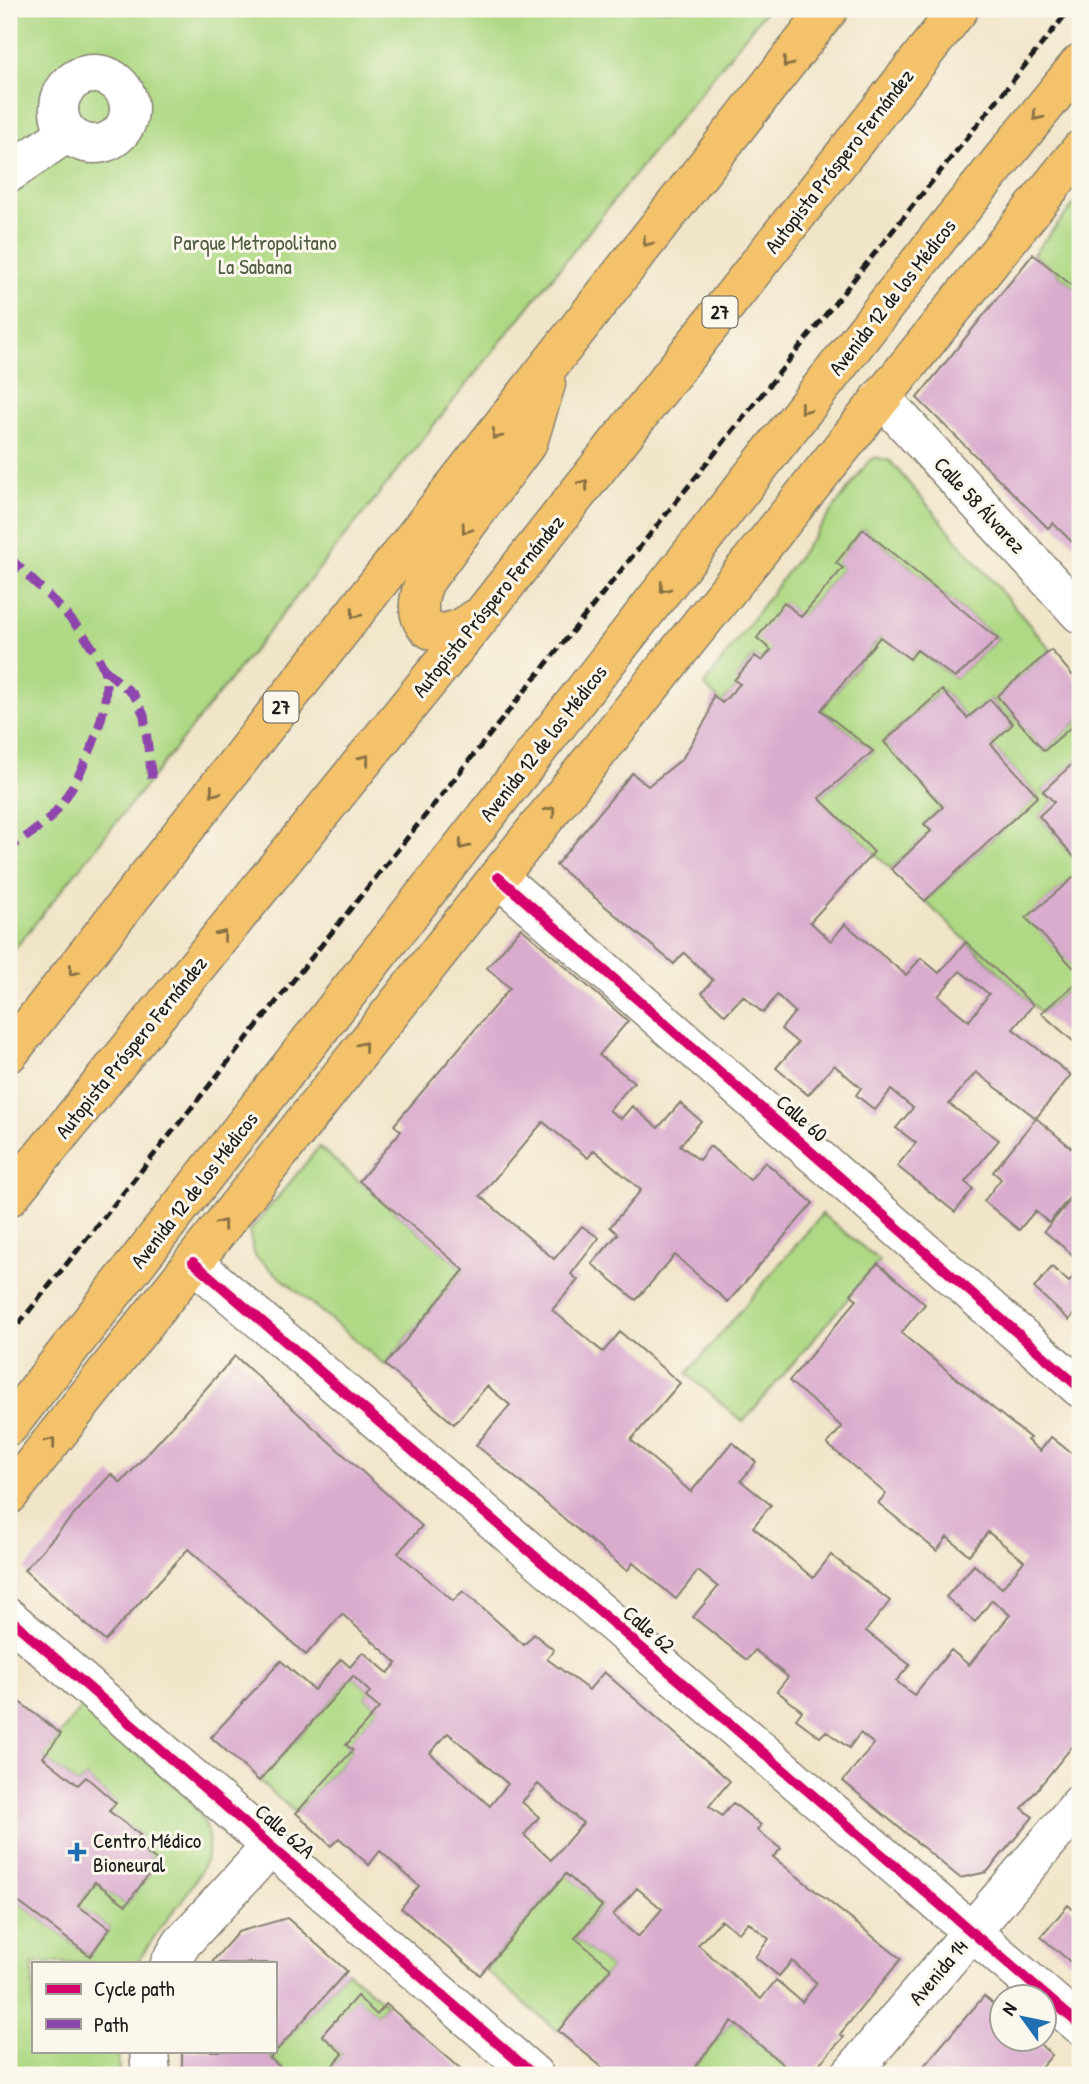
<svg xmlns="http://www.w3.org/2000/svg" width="1089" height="2084" viewBox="0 0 1089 2084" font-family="'Patrick Hand',sans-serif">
  <rect width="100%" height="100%" fill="#fbf7ec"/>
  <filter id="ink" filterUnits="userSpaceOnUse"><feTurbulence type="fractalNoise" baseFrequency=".0143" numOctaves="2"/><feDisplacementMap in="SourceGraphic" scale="14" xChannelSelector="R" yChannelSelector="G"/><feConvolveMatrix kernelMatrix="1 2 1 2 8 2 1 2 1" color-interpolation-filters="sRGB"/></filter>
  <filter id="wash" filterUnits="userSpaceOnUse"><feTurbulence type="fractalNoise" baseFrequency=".00686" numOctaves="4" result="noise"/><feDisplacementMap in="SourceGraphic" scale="28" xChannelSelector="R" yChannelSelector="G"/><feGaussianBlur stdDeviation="1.57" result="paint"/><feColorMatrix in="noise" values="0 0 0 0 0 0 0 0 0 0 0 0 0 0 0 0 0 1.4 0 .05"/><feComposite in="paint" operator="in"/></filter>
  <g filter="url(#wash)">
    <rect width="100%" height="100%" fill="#f1e5c9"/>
    <path fill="#afd984" stroke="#667a50" stroke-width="2" d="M9,9H767L9,956Z
      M1080,197V292L1033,254Z
      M875,457L890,461L1051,650L998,696L1044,751L1080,719V757L1043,791L1054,802L1039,816L1080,864V872L1027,918L1074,967L1080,962V980L1041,1013L925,901L1038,796L991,744L1013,724L991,699L967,718L942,690L884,741L943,807L924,824L931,831L891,869L819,798L873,751L821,710L880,637L910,658L917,650L955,678L998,639L863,529L837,563L843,568L801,617L784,603L771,650L762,661L754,656L735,679L740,684L722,703L704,685L868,462Z
      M319,1147L464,1270L385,1365L255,1256L249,1232Z
      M822,1214L880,1261L743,1422L687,1374Z
      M353,1676L370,1692L366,1697L379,1708L347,1745L353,1750L296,1813L259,1781Z
      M82,1706L189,1799C230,1844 198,1879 168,1918C157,1932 147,1948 137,1963H33V2051H118L119,2073L9,2075V1895L90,1956L110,1928L78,1906L95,1882L126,1905L158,1862L134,1843L140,1835L109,1811L115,1802L86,1777L78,1785L43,1757Z
      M566,1874L602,1906L575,1938L611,1968L558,2031L485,1970Z
      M347,1971L386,2004L377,2015L357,1997L323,2035L343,2054L324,2075H289L270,2058Z
      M732,2021L795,2075H705L695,2066Z"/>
    <g id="blocks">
      <path fill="#d9acce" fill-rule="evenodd" d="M1033,254L1080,292V550L1053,523L1048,528L917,398Z
        M863,529L998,639L955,678L917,650L910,659L880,637L821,710L873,751L819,798L874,852L810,922L831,941L845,924L906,975L921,958L939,973L966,942L1033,1005L1013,1029L1071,1075L1036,1118L976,1072L949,1104L999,1140L965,1182L973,1189L955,1212L897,1166L916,1143L896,1128L913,1108L891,1090L875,1110L856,1095L861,1088L834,1065L808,1095L776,1068L798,1043L781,1029L795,1012L777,995L763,1013L743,996L725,1015L702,993L713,980L684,953L674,964L556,865L632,773L648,786L682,759L708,716L713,695L722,703L740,684L734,680L755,656L762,661L771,650L757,638L784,602L801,617L843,568L836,563ZM960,971L989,994L969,1021L938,996Z
        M1051,650L1080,684V719L1044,751L997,696Z
        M942,690L967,718L990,699L1013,724L991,744L1038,796L925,901L891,869L931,831L924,824L943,807L884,742Z
        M1080,757V864L1039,816L1054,802L1043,791Z
        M1080,872V962L1074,968L1026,918Z
        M521,928L628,1021L599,1055L634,1082L609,1110L621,1119L632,1106L658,1128L680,1103L701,1121L680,1145L699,1160L710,1146L750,1180L765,1162L813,1203L728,1302L675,1255L636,1300L592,1264L618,1234L610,1227L641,1190L594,1150L588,1158L543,1122L480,1196L554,1259L582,1226L599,1238L571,1274L578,1280L552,1310L603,1352L620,1332L680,1383L631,1440L691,1492L732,1442L756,1462L741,1481L771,1505L753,1527L813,1578L831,1555L890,1601L866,1631L910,1665L896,1681L914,1695L951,1650L969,1665L1010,1615L992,1600L975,1622L946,1597L974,1565L1002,1588L1024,1561L988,1532L969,1555L947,1537L937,1551L878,1503L886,1494L827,1444L842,1427L789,1381L857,1300L851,1294L878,1263L925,1304L901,1333L1030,1438L1027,1440L1040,1451L1051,1437L1080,1460V1737L1022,1808L1033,1817L987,1872L960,1878L843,1781L874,1744L860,1733L849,1748L826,1731L820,1737L796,1719L802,1711L777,1691L788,1677L755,1650L747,1660L693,1617L718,1587L698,1571L676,1599L633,1563L627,1571L476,1445L510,1405L487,1386L454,1424L385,1365L464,1270L359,1181L401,1131L394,1125L510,988L487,968Z
        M1080,980V1047L1041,1013Z
        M1036,1118L1080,1155V1184L1049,1223L1035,1211L1019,1230L984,1201L1001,1179L993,1172Z
        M1080,1189V1261L1044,1231Z
        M1052,1267L1069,1282L1078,1270L1080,1272V1307L1069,1320L1034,1288Z
        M235,1356L422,1526L398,1553L453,1601L463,1591L524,1645L534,1634L554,1650L547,1659L589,1690L604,1672L730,1781L709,1806L722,1816L733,1803L761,1825L757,1830L781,1849L773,1857L901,1959L840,2034L844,2037L809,2075H795L732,2021L695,2066L705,2075H598L603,2068L558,2031L611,1968L575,1938L602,1906L566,1874L480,1975L401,1908L419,1886L380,1851L369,1865L339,1838L331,1846L296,1813L353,1750L346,1745L379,1708L366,1697L370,1692L353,1676L259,1781L211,1737L281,1661L314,1690L341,1659L350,1667L363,1652L388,1673L397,1663L342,1614L306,1655L188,1549L105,1641L24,1570L111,1474L121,1483ZM448,1733L508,1784L490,1806L430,1753ZM538,1784L583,1823L551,1860L524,1835L539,1817L522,1802ZM637,1888L662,1909L638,1937L613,1915ZM721,1920L739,1933L748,1922L769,1939L755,1957L779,1976L792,1961L817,1983L802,2002L776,1980L761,1999L698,1945Z
        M9,1694L61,1734L43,1757L78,1785L86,1777L116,1803L109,1811L140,1835L134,1843L158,1862L126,1905L95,1882L78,1906L110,1928L90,1956L9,1895Z
        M1068,1905L1080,1916V1970L1041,1937Z
        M287,1918L347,1971L270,2058L289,2075H182V2051H275V1963H211L238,1932Z
        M357,1996L377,2015L386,2004L468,2075H324L343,2054L322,2035Z
        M984,1996L1002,2012V2038H1033L1052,2055L1035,2075H916Z"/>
    </g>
  </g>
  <g filter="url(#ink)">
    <use href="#blocks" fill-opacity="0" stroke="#868072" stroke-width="2"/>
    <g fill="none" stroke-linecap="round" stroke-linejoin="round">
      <defs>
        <path id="minor" d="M59 109a35 35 0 1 1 70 0a35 35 0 1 1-70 0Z
          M9,173L67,133
          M881,397L1080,614
          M498,877L1080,1388
          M193,1262L1080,2025
          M9,1618L534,2075
          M170,1963L182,1943L272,1845
          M149,2051L151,2075
          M850,2075L1080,1804"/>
        <path id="major" d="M9,1426L942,233L1080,63
          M9,1495L498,877L1080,150"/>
        <path id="highway" d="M482,615C474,619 466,626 458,629C421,643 411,610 425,581L528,442L546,384
          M9,1053L829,9
          M9,1197L482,615L959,9"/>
      </defs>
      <use href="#minor" stroke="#868072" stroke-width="41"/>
      <use href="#major" stroke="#868072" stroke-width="41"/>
      <use href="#highway" stroke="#868072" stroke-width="41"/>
      <use href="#minor" stroke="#fff" stroke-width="38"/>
      <use href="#major" stroke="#f3c26a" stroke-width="38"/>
      <use href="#highway" stroke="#f3c26a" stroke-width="38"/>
      <path stroke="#1c1c1c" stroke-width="5" stroke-dasharray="10 5" stroke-linecap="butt" d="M9,1336L1070,9"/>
      <path stroke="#8e44ad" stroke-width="9" stroke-dasharray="18 9" stroke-linecap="butt" d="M9,557C42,591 82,623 102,665C119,702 77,789 51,817C39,829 22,839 9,849
        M104,669L134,695L144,715L153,787"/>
      <defs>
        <path id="cycleway" d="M498,877L1080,1388
          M193,1262L1080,2025
          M9,1618L534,2075"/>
      </defs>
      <use href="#cycleway" stroke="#fbf7ec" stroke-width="15"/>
      <use href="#cycleway" stroke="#d6006c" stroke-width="10"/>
    </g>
    <defs><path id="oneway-chevron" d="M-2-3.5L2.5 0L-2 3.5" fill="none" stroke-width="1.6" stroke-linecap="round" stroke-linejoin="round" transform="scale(1.75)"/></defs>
    <g stroke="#886f43">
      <use href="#oneway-chevron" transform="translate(787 63) rotate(128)"/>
      <use href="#oneway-chevron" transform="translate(1037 116) rotate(129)"/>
      <use href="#oneway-chevron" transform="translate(647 242) rotate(128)"/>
      <use href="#oneway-chevron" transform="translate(804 409) rotate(128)"/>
      <use href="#oneway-chevron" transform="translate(496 435) rotate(128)"/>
      <use href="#oneway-chevron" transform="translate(584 484) rotate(-52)"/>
      <use href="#oneway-chevron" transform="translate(466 529) rotate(126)"/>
      <use href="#oneway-chevron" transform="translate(664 588) rotate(128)"/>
      <use href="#oneway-chevron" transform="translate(355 614) rotate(128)"/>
      <use href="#oneway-chevron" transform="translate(365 759) rotate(-51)"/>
      <use href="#oneway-chevron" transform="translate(214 792) rotate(128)"/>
      <use href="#oneway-chevron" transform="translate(551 811) rotate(-51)"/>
      <use href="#oneway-chevron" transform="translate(463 845) rotate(128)"/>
      <use href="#oneway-chevron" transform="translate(222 935) rotate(-51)"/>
      <use href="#oneway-chevron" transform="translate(73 971) rotate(128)"/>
      <use href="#oneway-chevron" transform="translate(363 1046) rotate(-52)"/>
      <use href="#oneway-chevron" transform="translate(222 1224) rotate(-52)"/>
      <use href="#oneway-chevron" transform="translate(51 1442) rotate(-52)"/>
    </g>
  </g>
  <path fill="#1f6fb2" stroke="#fbf7ec" stroke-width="2.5" d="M73.5 1841.5h7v7h7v7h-7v7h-7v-7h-7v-7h7z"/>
  <g text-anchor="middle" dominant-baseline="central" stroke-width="6" stroke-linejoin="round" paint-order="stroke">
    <g fill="#fbf7ec" stroke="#5f5e5a" stroke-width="2">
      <rect x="702.5" y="296.5" width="35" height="31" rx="5"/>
      <rect x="263.5" y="691.5" width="35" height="31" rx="5"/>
    </g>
    <g font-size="19" font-weight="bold" fill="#1c1c1c">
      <text x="720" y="312">27</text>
      <text x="281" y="707">27</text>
    </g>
    <g font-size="21" fill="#1c1c1c" stroke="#fbf7ec">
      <text transform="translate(839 161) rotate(-52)">Autopista Próspero Fernández</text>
      <text transform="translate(892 297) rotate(-52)">Avenida 12 de los Médicos</text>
      <text transform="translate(980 505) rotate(47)">Calle 58 Álvarez</text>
      <text transform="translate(488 606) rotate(-51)">Autopista Próspero Fernández</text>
      <text transform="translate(543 743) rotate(-52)">Avenida 12 de los Médicos</text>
      <text transform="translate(131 1047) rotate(-51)">Autopista Próspero Fernández</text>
      <text transform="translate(802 1118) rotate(41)">Calle 60</text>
      <text transform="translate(194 1190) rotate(-52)">Avenida 12 de los Médicos</text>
      <text transform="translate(649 1629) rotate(41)">Calle 62</text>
      <text transform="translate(285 1831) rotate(41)">Calle 62A</text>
      <text transform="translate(938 1972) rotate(-50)">Avenida 14</text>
    </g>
    <g font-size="21" fill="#4f5e40" stroke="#fbf7ec">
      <text x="255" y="242">Parque Metropolitano<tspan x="255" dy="24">La Sabana</tspan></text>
    </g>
    <g font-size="21" fill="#1c1c1c" stroke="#fbf7ec" text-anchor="start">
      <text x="93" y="1840">Centro Médico<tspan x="93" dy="24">Bioneural</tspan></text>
    </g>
  </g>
  <rect width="1089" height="2084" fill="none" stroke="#fbf7ec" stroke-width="35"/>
  <rect x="32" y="1962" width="245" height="91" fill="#fbf7ec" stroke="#a29f99" stroke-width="2"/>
  <rect x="46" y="1984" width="35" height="10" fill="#d6006c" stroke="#a29f99" stroke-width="2"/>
  <text x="94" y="1996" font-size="21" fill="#1c1c1c">Cycle path</text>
  <rect x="46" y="2019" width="35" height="10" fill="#8e44ad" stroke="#a29f99" stroke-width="2"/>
  <text x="94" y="2032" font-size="21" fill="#1c1c1c">Path</text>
  <g transform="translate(1023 2018) rotate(303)"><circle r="33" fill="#fbf7ec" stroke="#a29f99" stroke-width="2"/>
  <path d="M0-5L12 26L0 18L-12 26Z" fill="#1f6fb2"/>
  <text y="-10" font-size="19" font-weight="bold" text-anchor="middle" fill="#1c1c1c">N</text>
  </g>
</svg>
